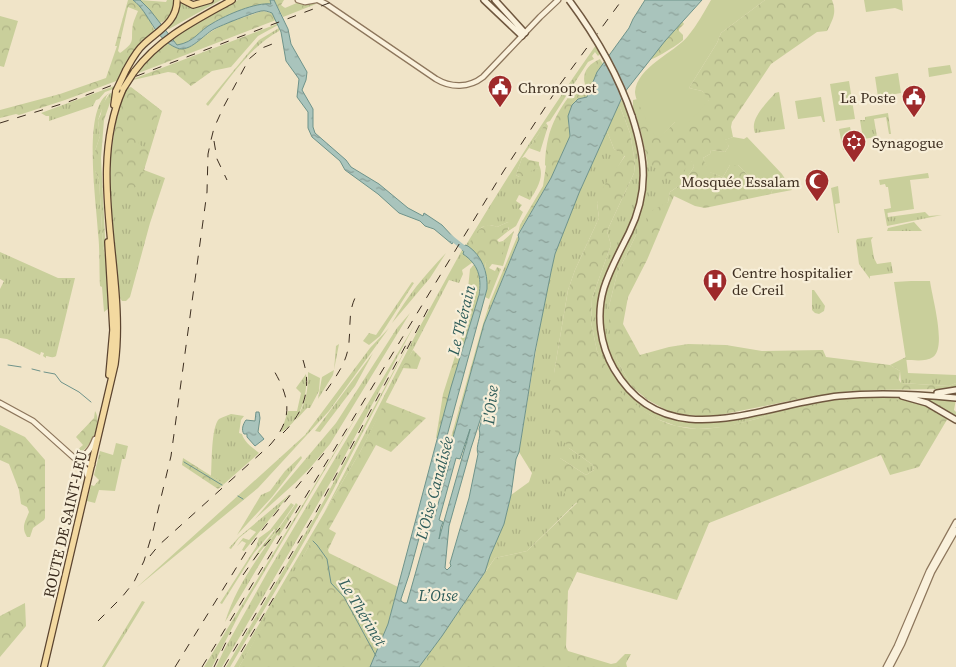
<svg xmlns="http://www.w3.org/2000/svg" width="956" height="667" viewBox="0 0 956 667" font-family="'Source Serif 4',serif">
  <defs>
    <pattern id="grass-tufts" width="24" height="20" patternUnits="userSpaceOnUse" patternTransform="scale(1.25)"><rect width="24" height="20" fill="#c9cf9b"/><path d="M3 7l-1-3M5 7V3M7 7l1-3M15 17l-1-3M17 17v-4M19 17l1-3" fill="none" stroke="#aeb285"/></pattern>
    <pattern id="forest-crowns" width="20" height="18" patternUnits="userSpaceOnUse" patternTransform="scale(1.25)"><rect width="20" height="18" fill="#c9cf9b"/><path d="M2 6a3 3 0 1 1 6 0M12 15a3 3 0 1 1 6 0" fill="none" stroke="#aeb285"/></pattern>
    <pattern id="water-ripples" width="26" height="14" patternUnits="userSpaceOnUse" patternTransform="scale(1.25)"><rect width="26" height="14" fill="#a9c4bc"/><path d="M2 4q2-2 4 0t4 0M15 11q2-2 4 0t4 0" fill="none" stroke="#8ba098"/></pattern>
  </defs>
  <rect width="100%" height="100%" fill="#f0e4c8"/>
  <path fill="url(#grass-tufts)" d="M179,0L198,6L214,0H221L169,29L167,28L177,14Z
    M279,28V31C249,47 229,80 208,106L206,104L259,40Z
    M596,45L601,53L598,56L595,52L592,56L594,59L588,62L550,121L547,122L522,158L516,175L519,177L531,169L539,168V165C545,177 536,190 530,200L519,195L516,201L522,205L519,209L523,212L516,226L507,232L509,228L508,222L497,227L491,225L482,227L468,246L466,245C507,177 550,110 596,45Z
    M117,85L116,88L105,92L99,99L96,100L93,106L49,121V116H46L41,113Z
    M131,87L162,111L144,170L165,178L150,223L130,297L126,301H122L120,298L114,252L110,179L111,155L125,89Z
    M779,92L785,129L755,133C749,119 767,103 775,93Z
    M110,93L107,95L98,120L100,136L95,151V171L99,179L103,246L105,255H107L109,308L104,312L102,287L100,286C99,269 100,250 98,233C97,206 81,105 110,93Z
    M623,98L640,148L641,188L631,221L608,268L602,288L599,327L613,370L629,393L640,402L655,411L681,420L707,422L723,420C783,408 849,387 911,401L869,400L824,405L774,414L726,427L698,429L676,426L657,419L640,409L618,391L597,351L591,322L592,298L611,245L607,231L634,173L635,163L630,133L619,104Z
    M888,113L891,134H889L886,117L874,119L877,137L863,139L860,120H865V117Z
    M607,131L614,149L625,155L597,203L599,218L575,270L568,290L554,373L569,448L593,465L594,470L586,475L560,458L577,502L527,551L495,558L485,572L490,556L503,526L511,495L529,482L532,473L519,452L545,296L555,254L579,193Z
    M646,159L648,165L693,161L694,167L683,183L670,192L668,202L636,235L617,274L609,306L617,360L632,387C591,340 597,304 623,250C630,236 638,221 643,205C647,190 648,175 646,159Z
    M884,209H887L888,217L925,212L929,216L942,215L887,226Z
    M914,222L922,231H887L888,228Z
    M514,231L503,266L492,264L489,268L495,271L497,267L501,269L489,299L485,297L487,286L485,268L486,262L504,242L503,241Z
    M517,237L519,238L484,324L448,456L446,455L483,324L490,302Z
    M873,237L871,240L874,258L877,264L891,262L893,273L870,276V279L859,264L856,241L857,239Z
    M462,250L465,251L464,254L473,262L462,270L463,274L459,283L449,280L360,452L324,513L418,330Z
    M0,252L58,278H75L56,356C51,359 50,356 46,356V358L43,356L44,353L41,352L40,355L7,339L0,338V289L4,281L0,279Z
    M446,253L430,278L392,323C408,295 424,276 446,253Z
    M412,282L414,283L380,336L369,345L363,341L369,333L376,335Z
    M812,290H814L825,306L824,311L819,314L815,313L812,310Z
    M410,313L330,444L310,468L295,483L255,519L336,423L397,328Z
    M415,324L333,478L222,667H216L224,650L267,573Z
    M389,328L329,411L258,488L136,588L305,435L370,348Z
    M414,333L332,492L296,556L230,667H226L316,515Z
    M339,344L333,375L318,399L322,377L334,370L336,346Z
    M373,353L355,386L320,432L315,431Z
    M906,357L908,373L956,375V383L949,386L901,383L900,371L890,365Z
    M308,372L320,378L319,391L310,408H307L296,420C306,402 308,392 308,372Z
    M306,374C308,394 301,422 281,432L288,411H297L301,393L296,388Z
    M373,389L241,611L212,667H204Z
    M914,397L956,399L954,410L956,412V419Z
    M231,414L244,416L241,420L239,433L242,434C244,442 253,448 259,453L224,484L211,476C212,464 211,427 219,419C222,417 227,416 231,414Z
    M116,443L128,446L125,459H122L115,491L99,490L95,503L87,501L91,485L94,486L99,480L94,475L100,451L113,455Z
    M301,456L302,458L272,497L237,535L261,495L270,491L285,471Z
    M290,494L244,551L242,550L246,543L242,541L237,546L243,538L249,540L256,532L250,529L239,538L231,549L229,548L239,537Z
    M291,503L294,505L272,537L251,563L259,550L275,530L274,529L254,553L222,604L220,603L256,547L259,538L270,530Z
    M296,503L298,505L279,536L277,535L225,622C239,576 271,542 296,503Z
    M307,542L310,544L280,598L239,667H234Z
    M142,601L145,602L105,667H102Z"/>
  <path fill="url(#forest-crowns)" fill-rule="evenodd" d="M128,0H133L144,10L155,31L140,44L119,80L65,100L19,115L16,114L0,118V110L60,94L106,78L117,46H115ZM128,7L138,11C136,16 134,20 133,24C130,41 137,41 120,53L118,51Z
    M140,0L166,2L167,0H174C173,10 170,20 160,23L150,10Z
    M238,0H270L272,4C256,3 227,14 213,23C198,31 195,42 177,45L172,39L176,35Z
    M274,0H284L281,5L285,8L299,2L316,4L283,17Z
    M765,0H832C837,13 833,19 827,31L817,32L771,64L732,122L731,127L733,137L725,140L729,146L725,152L711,150L710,154L703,158L710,172L723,177L730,165H738L758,185L771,182L773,188L771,194L705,208L695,206L674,196L647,260L628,297L623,324L640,355L669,347L688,344L726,345L762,351L823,350L826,357L890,365L900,371L899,380L901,383L949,386L956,383V386L951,388L940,389L872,390L844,392L804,398L710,417L677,414L668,411L648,400L632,387L617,360L609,327V306L617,274L636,235L651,211L668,202L670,192L683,183L694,167L692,161L682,173L663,178L658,169L648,165L641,132L633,108V100L638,99L660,137L675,122L709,100L702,91L689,88L717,43L721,33Z
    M262,11L272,13L276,20L136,74L147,58L168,41C172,45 176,49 181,49C190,49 199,41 205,36C221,23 243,18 262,11Z
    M0,16L18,21L4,67L0,66Z
    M682,21L684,24L679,29V31L683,35V40C678,45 653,60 647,61Z
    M277,24L278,25L258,36L231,67L212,71L191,86L175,73L168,72L133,80V79Z
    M600,59L603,64L597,72L587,98H582L575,101L568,122L570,136L551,178L518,234L520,225L543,186L546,166L545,165C546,133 554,116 573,91L586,92L587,89C580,76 586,65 600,59Z
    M127,90L136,91L158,108L157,117C144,126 133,123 139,144L149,152L143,170L145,180C138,189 122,193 111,190C109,156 114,124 124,91Z
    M110,93L113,94L104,120L101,158L106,256L103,246L99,179L95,171V151L100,136L98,120L101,114L102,105Z
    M619,104L630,133L635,163L634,173L607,231L611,245L592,298L591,322L597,351L620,389L619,391C636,405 654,421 677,426C708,434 740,423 770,415C808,405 872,395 910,401C924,402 936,411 948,418L919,467L890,475L881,455L709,523L677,600L577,572L568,591L566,647L568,651L611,664L616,663L625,654H631L626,663L627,667H419L442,636L495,558L527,551L577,503L546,479L560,458L586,475L594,470L593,465L569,448L555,431L550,408L554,373L568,290L575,270L599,218L597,203L602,189L625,156L614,149L607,131Z
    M546,123L548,126L540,152L529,148Z
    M525,157L529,160L539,162V168C529,170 527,176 519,177L516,175L522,158Z
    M508,222L510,224L507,232L497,240L499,242L503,241L504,242L503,254L486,262L485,268L483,264L477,267L480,282L478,300L438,438H436L443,394L464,328L470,269L480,258L468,246C472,238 480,225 489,225C492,225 495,226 497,227Z
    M413,350L421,358L417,369L402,368Z
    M385,402L426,418L391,452L376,445L329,529L336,533L328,550L329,553L398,587L388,624L370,667H239L310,544L307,542L360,452Z
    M95,411C103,423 90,451 76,454V451L83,445L76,437L94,418Z
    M0,425L25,437L45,460V518L44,520L33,528L30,537H27C21,527 25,522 29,512L27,507L21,504L19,490L9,464L0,460Z
    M183,458L224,484L218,489L182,465Z
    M25,603L26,626L0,657V616Z"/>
  <path fill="#c9cf9b" d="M711,0H765L721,33L717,43L689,88L702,91L710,99L689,122H675L660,138C651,135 649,126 645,117C642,110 635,99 635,92C637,67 674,53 688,36C697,25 704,12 711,0Z
    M864,0H902L903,11L895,8L866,12Z
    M950,65L952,73L929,77L928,68Z
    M898,73L901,93L878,97L875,77Z
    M849,81L855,119L836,121L830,84Z
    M821,97L825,122H823L821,116L798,119L795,101Z
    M850,127L854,149L843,150L839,129Z
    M733,137L744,139L747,137L782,174L792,190L771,194L773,188L771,182L758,185L738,165H730L723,177L709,172L703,158L710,154L711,150L725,152L729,146L724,140Z
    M928,173L929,178L910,180L914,209L887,213L886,209L891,208L888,187H886L885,184L880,185L879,180Z
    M838,186L840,203L835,204L839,233H838L831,188Z
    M911,281H930C932,297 947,347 933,357C926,362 914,360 906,360L894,282Z"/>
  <path fill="url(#water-ripples)" stroke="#6f938a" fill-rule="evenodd" d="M133,0H140L150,10L177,45C195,42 198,31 213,23C226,15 256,2 271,4L270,0H274L288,29L291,44L307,72L306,80L302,90L313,109V127L315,133L346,160L351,167L379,184L408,208L423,216L424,213L442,225L455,239L452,244L434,229L425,226L420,221L399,213L378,194L345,170L340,161L312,137L308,128V112L297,97L299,79L286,61L281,32L272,13C269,12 265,10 261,11C252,13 222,25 214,29C203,35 190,53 177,48C154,39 150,13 133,0Z
    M645,0H702L665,41L624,93L579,193L555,254L551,272L535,352L519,452L516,459L511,495L504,524L490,556L485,572L442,636L419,667H370L388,624L451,387L479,295C482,277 478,264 463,254L464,251L462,250L465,245L468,246C482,256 488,272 487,289L409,575L401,599V601L404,603H407L431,518L434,519L451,457L448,456L484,324L519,239L518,235L551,178L570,136L568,116L572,105L578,99L587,97L597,72L629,28L633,19ZM486,402H487L479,429C482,437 475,446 478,454L469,498L450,563L451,566L447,570L445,568L449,526L471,448ZM470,429V430L439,539L441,527L443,522L439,520L456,458L460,459Z
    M256,412H259L260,418L258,432L264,439L255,446L247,437V434H244C241,430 243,424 246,420L255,421Z"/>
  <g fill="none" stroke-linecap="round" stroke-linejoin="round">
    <path stroke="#6f938a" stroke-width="1" d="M8,365L21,367
      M32,369L40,371
      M44,372L55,374L61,382L79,392L91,402
      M184,462L222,485
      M238,496L243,499
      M313,541L317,545L327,559L331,583L344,597L376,656"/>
    <path stroke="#a9c4bc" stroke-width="5" d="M450,237L469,252"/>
    <defs>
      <path id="tertiary" d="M298,0L305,2L316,0
        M318,0L326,4L436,79C451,88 469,88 483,77L540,17L558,0
        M0,403L33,421L81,464L86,469L87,475
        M77,457C86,457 92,447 95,439
        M77,458L92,465
        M886,667L897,646L929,571L956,522
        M890,667L902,644L932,572L956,530"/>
      <path id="secondary" d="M484,0L522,36
        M495,0L525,33
        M632,116C646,159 649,192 629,233C620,251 610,269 604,288C596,315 600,345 614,369C666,458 762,404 839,396C878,392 917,394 956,398
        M937,393L956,390
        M902,396L927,403L956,420"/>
      <path id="primary" d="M183,0L193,5L210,0
        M126,70C131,61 136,51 144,44C159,30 177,22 177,0
        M134,72C159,38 196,20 232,0
        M114,105L116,91
        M108,242L113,330L109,375
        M44,667L115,364C127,275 85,174 123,89"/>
    </defs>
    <use href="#tertiary" stroke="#8d765c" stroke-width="7"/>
    <use href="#secondary" stroke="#6f573f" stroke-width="8"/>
    <use href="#primary" stroke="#5b4430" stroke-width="8"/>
    <use href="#tertiary" stroke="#faf1dc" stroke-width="4.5"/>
    <use href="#secondary" stroke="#faf1dc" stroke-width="5"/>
    <use href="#primary" stroke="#f3d9a0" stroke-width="5.5"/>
    <path stroke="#3d2e20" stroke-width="1" stroke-dasharray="9 9" stroke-linecap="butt" d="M0,123L68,102L337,0
      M214,141L217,159L227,180
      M407,349L430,305
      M326,391C335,378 345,365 348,349C352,328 346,310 359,291
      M283,433C304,413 312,388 303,360
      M150,556L159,545L270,445C294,418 290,398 273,369
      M243,575L257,555L280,528
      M98,621L122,597L134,582L144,561L153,531L171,456L207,192L208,154L211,140L214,128L224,106L249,59L262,48L280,41
      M241,652L276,594
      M175,667L246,552L263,529L328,448
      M202,667L503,172L561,83L622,0
      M214,667L231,632
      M224,667L314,516L407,343"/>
    <defs>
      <path id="secondary-bridge" d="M569,0C595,35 618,74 632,116"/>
      <path id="primary-bridge" d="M123,89L134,72
        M116,91L126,70"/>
    </defs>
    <use href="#secondary-bridge" stroke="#6f573f" stroke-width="8" stroke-linecap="butt"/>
    <use href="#primary-bridge" stroke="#5b4430" stroke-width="8" stroke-linecap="butt"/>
    <use href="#secondary-bridge" stroke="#faf1dc" stroke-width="5"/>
    <use href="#primary-bridge" stroke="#f3d9a0" stroke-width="5.5"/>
  </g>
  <defs>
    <symbol id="civic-pin" viewBox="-11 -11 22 30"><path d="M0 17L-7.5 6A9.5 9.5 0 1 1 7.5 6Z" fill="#9e2a2b" stroke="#f7eed8"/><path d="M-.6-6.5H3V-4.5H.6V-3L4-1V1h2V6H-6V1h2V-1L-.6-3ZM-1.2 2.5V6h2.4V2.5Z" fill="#fff"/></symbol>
    <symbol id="synagogue-pin" viewBox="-11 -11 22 30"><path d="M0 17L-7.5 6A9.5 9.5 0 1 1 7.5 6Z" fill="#9e2a2b" stroke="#f7eed8"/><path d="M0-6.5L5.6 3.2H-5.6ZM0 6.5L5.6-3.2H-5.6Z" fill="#fff"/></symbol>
    <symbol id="mosque-pin" viewBox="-11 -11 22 30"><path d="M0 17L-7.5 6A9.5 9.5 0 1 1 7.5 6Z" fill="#9e2a2b" stroke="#f7eed8"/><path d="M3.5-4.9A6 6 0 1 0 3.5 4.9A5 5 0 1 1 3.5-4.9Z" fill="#fff"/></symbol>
    <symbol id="hospital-pin" viewBox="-11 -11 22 30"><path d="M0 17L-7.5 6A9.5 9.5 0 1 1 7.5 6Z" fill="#9e2a2b" stroke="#f7eed8"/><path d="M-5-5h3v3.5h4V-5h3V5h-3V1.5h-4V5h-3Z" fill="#fff"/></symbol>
  </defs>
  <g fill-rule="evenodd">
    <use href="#civic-pin" x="486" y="73" width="28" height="38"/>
    <use href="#civic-pin" x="900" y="83" width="28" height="38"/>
    <use href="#synagogue-pin" x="840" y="128" width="28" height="38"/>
    <use href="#mosque-pin" x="803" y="167" width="28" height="38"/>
    <use href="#hospital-pin" x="701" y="267" width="28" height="38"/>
  </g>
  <g text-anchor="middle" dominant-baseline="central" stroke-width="4.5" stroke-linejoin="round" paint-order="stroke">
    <g font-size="15" fill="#3d2e20" stroke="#f7eed8" text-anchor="start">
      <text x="518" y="87">Chronopost</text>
      <text x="896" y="97" text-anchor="end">La Poste</text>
      <text x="872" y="142">Synagogue</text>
      <text x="800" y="181" text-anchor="end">Mosquée Essalam</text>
      <text x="732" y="272">Centre hospitalier<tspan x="732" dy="17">de Creil</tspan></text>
    </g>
    <g font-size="15" fill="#3d2e20" stroke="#f7eed8">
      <text transform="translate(65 524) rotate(-77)">ROUTE DE SAINT-LEU</text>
    </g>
    <g font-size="16" font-style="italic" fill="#2f5d5a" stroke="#f7eed8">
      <text transform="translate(461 320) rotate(-76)">Le Thérain</text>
      <text transform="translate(490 405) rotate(-84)">L'Oise</text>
      <text transform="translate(434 488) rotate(-75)">L'Oise Canalisée</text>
      <text x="438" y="595">L’Oise</text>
      <text transform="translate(363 612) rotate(59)">Le Thérinet</text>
    </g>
  </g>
</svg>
